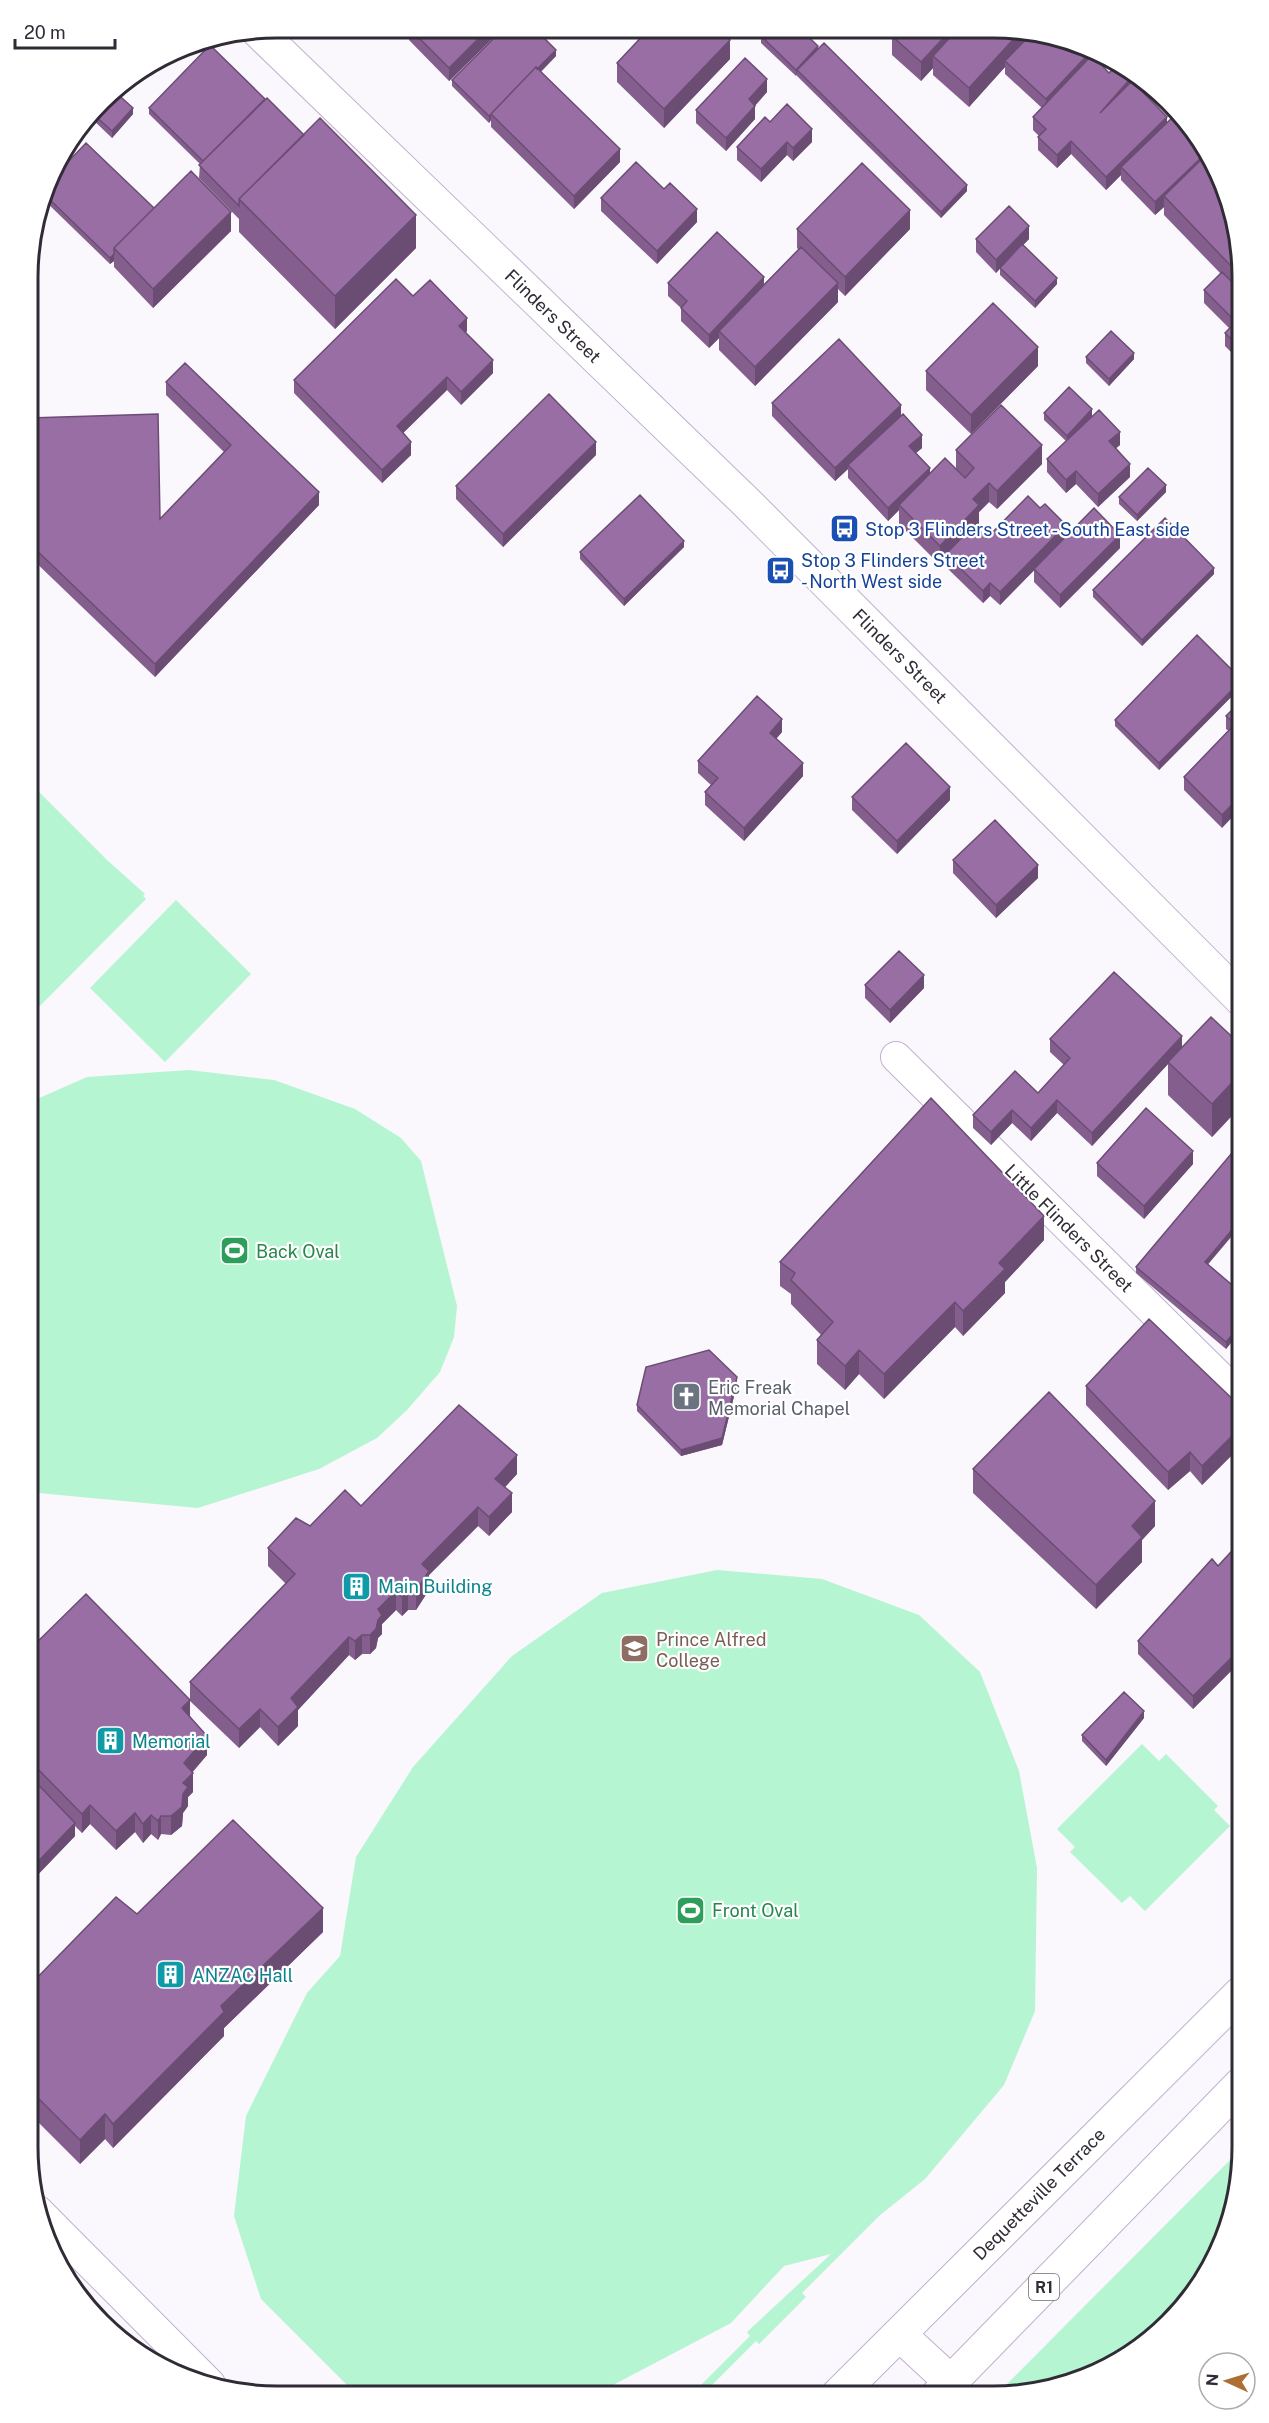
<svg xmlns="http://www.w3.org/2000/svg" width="1269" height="2423" viewBox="0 0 1269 2423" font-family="'Public Sans',sans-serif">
  <rect width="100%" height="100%" fill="#faf7fd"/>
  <path fill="#b5f5d2" d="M29,782L107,860L145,894L143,896L146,899L28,1018Z
    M176,900L251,974L165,1062L90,988Z
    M189,1070L274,1080L355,1109L401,1138L421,1161L457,1306L454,1337L440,1372L407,1410L377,1438L319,1469L198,1508L28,1492V1103L87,1077Z
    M717,1570L822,1579L919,1615L980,1672L1019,1771L1037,1868L1035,2011L1004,2085L925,2179L879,2216L802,2293L806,2297L759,2344L756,2341L702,2395H691L750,2336L747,2332L831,2254L784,2266L731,2323L594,2395L356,2394L261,2299L234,2216L246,2116L307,1993L340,1956L356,1857L413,1767L512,1656L602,1593Z
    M1142,1744L1159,1761L1166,1754L1218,1806L1214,1810L1230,1826L1145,1911L1130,1896L1122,1903L1070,1852L1075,1847L1057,1829Z
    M1241,2149V2163L1223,2242L1190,2299L1131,2354L1073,2383L995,2396Z"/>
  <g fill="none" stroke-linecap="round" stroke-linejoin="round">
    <defs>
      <path id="street" d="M896,1057L1242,1399
        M38,2211L210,2384"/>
      <path id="secondary" d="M258,31L746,502L1242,1000"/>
      <path id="highway" d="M899,2334L951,2382
        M837,2396L1241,1993
        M937,2396L1241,2084"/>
    </defs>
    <use href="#street" stroke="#c0b1ce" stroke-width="32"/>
    <use href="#secondary" stroke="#c0b1ce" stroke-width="35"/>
    <use href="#highway" stroke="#c0b1ce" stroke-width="35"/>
    <use href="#street" stroke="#fff" stroke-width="30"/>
    <use href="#secondary" stroke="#fff" stroke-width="33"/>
    <use href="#highway" stroke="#fff" stroke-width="33"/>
  </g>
  <path fill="#845f8e" d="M403,28H498V33L449,81L409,40V34Z
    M761,36L818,49L967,191L941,218L797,76V74L796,76L761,43Z
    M892,36L1098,51V57L1096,59L1109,73L1131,81L1167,123L1242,276V343L1232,353L1225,346V333L1229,328L1204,303V290L1221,274L1164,215V207L1155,215L1121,180V175L1106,190L1071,154L1057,168L1038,150V137L1039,136L1033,130V117L1042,108L1005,74V67L969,107L933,75V68L921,81L892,55Z
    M686,37L730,59L664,128L617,82V63Z
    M556,56L541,72L620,162L574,209L491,127V120L489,123L452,86V80Z
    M112,89L133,114L112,138L90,117Z
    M767,92L755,106V119L726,151L696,123V110Z
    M149,108L416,248L335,329L239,232V219L199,178L200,164L149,114Z
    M770,122L812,142L793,161L787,155L761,182L737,160V147Z
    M65,165L154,208L231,231L153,308L114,267V261L110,264L43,199L53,166Z
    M601,198L697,222L657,264L601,211Z
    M797,229H910L845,296L838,289V302L755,386L719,350V338L709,348L681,321V308L668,296V283L764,284L799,250L797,248Z
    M976,239H1029L1023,245L1057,284L1035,308L1000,275V268L996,273L976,252Z
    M413,296L467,331L465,333L493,373L461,405L447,390L403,433L411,455L382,483L294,393V380Z
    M1086,357L1134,359L1109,386L1086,363Z
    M1038,366L971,434L926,390V371Z
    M166,382L319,505L155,677L29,556V418L160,519L224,452L166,395Z
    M772,403L901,416L922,448L916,453L930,473L956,469V450L1042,464L997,509L989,502L979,512V524L976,527L987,538L1066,537L1120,548L1060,608L1034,582V570L1000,605L990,596L983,603L946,567V558L940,565L899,524V510L888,521L848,478V469L835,481L772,416Z
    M1044,413L1092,416L1120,445L1116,448L1130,477L1098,507L1076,484L1066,493L1047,472V459L1066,441L1044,420Z
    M1242,447V469L1241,467V448Z
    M596,455L503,547L456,499V486Z
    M1166,492L1137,521L1119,504V497Z
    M684,547L624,606L580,559V552Z
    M1214,574L1142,646L1093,597V590Z
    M1242,686L1159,770L1115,726V720Z
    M1242,700L1222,828L1184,790V777L1229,731L1226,729V716Z
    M782,732L776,739L803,776L744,841L705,805V792L711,785L698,773V761Z
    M852,797L950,800L897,854L852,810Z
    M953,860L1038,878L996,918L953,873Z
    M865,985L924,988L890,1023L865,998Z
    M1050,1039L1182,1047L1242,1046V1105L1212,1137L1168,1095V1064L1092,1146L1057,1113L1031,1141L1012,1123L991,1145L973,1128V1115L1038,1093L1064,1065L1050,1052Z
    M1097,1163L1193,1164L1144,1219L1097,1176Z
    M1044,1240L1005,1282V1293L963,1336L955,1327L884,1399L859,1374L845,1390L817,1364V1340L821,1335L791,1304V1294L780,1286V1262Z
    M1208,1264L1238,1290L1242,1286V1337L1238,1334L1226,1349L1136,1273V1267Z
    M737,1384L722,1445L681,1456L637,1411V1405Z
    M1086,1386L1242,1408V1445L1202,1485L1190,1471L1168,1490L1086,1405Z
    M973,1469L1155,1526L1142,1540V1562L1096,1609L973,1493Z
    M517,1474L505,1487L512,1512L489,1536L478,1526L429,1575V1590L416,1610H408L402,1616L396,1610L382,1624V1634L378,1638L376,1648L370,1654H362L355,1660L349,1655L298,1710V1726L278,1746L260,1727L239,1748L190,1701V1682L286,1584L268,1566V1548L310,1526L361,1506Z
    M1242,1509V1531L1237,1526V1513Z
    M1242,1540V1670L1237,1665L1193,1709L1138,1654V1641L1218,1566Z
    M28,1626L35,1644L190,1716L207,1755L192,1773L193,1792L188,1797V1806L183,1813L182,1826L171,1835L161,1834L158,1840L151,1834L143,1843L135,1832L116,1850L90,1824L82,1833L75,1826V1836L27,1886Z
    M1144,1718L1106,1766L1082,1741V1735Z
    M1242,1734V1758L1236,1752V1739Z
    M137,1914L323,1932L224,2028V2036L113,2148L105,2139L80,2164L27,2111V1988Z"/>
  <path fill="#6b4d74" d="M489,28H498V33L449,81V68Z
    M950,31H967L933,56V68L921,81V62Z
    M1020,32H1037L1005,61V67L969,107V88Z
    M730,40V59L664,128V109Z
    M818,46V52L797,70V74L796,76V70Z
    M1093,49L1098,51V57L1046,112V99Z
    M556,50V56L494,117L491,114V120L489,123V116Z
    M1131,78V91L1100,113Z
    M767,79V92L749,112V99Z
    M125,81L116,91V87Z
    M755,106V119L726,151V138Z
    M133,108V114L112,138V131Z
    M1167,117V130L1121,167V175L1106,190V177Z
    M812,129V142L793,161V148Z
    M1071,141V154L1057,168V155Z
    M787,142V155L761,182V169Z
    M620,149V162L574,209V196Z
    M1207,152L1209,156L1164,196V207L1155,215V202Z
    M967,185V191L941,218V212Z
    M697,209V222L657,264V251Z
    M910,210V229L845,296V277Z
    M231,212V231L153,308V289Z
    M416,215V248L335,329V296Z
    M1029,226V239L996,273V260Z
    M114,254V261L110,264V258Z
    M1239,260L1242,277L1232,286V267Z
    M764,277V290L719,331V338L709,348V335Z
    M1057,278V284L1035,308V301Z
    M838,283V302L755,386V367Z
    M467,318V331L459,339V326Z
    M1242,330V343L1232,353V340Z
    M1038,347V366L971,434V415Z
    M1134,353V359L1109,386V379Z
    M493,360V373L461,405V392Z
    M447,377V390L397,439V426Z
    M901,405V418L848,465V469L835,481V468Z
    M1092,409V416L1067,442V436Z
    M1120,432V445L1109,454V441Z
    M922,435V448L909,459V446Z
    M411,442V455L382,483V470Z
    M596,442V455L503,547V534Z
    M1042,445V464L997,509V491Z
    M1130,464V477L1098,507V494Z
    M930,468V481L899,505V510L888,521V508Z
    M1076,471V484L1066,493V480Z
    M989,483V502L979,512V524L948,556L946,554V558L940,565V546L973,499Z
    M1166,485V492L1137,521V515Z
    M319,492V505L155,677V664Z
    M1066,525V538L1000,605V592Z
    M1120,535V548L1060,608V595Z
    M684,541V547L624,606V599Z
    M1214,568V574L1142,646V640Z
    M990,583V596L983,603V591Z
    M1242,680V686L1159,770V763Z
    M782,719V732L770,746V733Z
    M803,763V776L744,841V828Z
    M950,787V800L897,854V841Z
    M1242,794V807L1222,828V815Z
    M1038,865V878L996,918V905Z
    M924,975V988L890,1023V1010Z
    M1182,1036V1049L1168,1062V1064L1092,1146V1133Z
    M1242,1072V1105L1212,1137V1104Z
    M1057,1100V1113L1031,1141V1128Z
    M1012,1110V1123L991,1145V1132Z
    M1193,1151V1164L1144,1219V1206Z
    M1044,1216V1240L1005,1282V1293L963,1336V1311L999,1263Z
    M1242,1218V1224L1205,1268V1262Z
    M955,1302V1327L884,1399V1374Z
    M1238,1328V1334L1226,1349V1342Z
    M859,1350V1374L845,1390V1366Z
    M737,1377V1384L722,1445L681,1456V1450Z
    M1242,1426V1445L1202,1485V1466Z
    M1190,1452V1471L1168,1490V1472Z
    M517,1455V1474L495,1498V1479Z
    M512,1493V1512L489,1536V1517Z
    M1155,1501V1526L1142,1540V1562L1096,1609V1585L1132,1526Z
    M478,1507V1526L429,1575V1590L416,1610V1591L422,1564Z
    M396,1591V1610L382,1624V1634L378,1638L376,1648L370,1654V1635L378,1609Z
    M408,1591V1610L402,1616V1597Z
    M35,1633V1652L28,1659V1640Z
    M362,1635V1654L355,1660V1641Z
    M349,1637V1655L298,1710V1726L278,1746V1727L291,1698Z
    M1237,1652V1665L1193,1709V1696Z
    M190,1700V1719L182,1708Z
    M260,1709V1727L239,1748V1729Z
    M1144,1711V1718L1106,1766V1760Z
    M207,1736V1755L184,1781V1763Z
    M193,1773V1792L188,1797V1806L183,1813L182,1826L171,1835V1816L183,1783Z
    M90,1805V1824L82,1833V1814Z
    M135,1813V1832L116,1850V1831Z
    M151,1815V1834L143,1843V1824Z
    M161,1816V1834L158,1840V1821Z
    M75,1823V1836L27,1886V1873Z
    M323,1908V1932L224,2028V2036L113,2148V2124L221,2006Z
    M105,2114V2139L80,2164V2140Z"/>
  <path fill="#996ea5" stroke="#6b4d74" stroke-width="1.5" d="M409,28H489L449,68Z
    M504,28L535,29L556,50L537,69L536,67L489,116L452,80Z
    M649,29H678L686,37L694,30H719L730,40L664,109L617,63Z
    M767,30H801L818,46L796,70L761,36Z
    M897,31H950L921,62L892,36Z
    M956,31L1020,32L969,88L933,56Z
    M1033,32H1041L1093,49L1046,99L1005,61Z
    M824,43L967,185L941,212L797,70Z
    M210,45L265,99L203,161L149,108Z
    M1092,55L1109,73L1117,65L1131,78L1100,113L1132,81L1167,117L1106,177L1071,141L1057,155L1038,137L1046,129L1033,117Z
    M745,58L767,79L749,99L755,106L726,138L696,110Z
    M536,67L620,149L574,196L491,114Z
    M112,89L133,108L112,131L93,114Z
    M267,98L304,135L239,199V206L199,165Z
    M787,104L812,129L793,148L787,142L761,169L737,147L765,117L770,122Z
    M1175,115L1203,145L1207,152L1155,202L1121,167Z
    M320,118L416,215L335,296L239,199Z
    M86,143L154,208L114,248V254L110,258L44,194L53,166L59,158L65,165Z
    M1207,154L1229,196L1239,260L1232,267L1164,196Z
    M636,162L664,189L670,183L697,209L657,251L601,198Z
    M862,163L910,210L845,277L797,229Z
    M191,171L231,212L153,289L114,248Z
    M1009,206L1029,226L996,260L976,239Z
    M717,232L764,277L709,335L681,308L687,301L668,283Z
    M1022,244L1057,278L1035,301L1000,268Z
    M801,247L838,283L755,367L719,331Z
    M1222,272L1231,281L1241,272L1242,276V330L1232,340L1225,333L1236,322L1204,290Z
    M396,279L413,296L430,280L467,318L459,326L493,360L461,392L447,377L397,426L411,442L382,470L294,380Z
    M993,303L1038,347L971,415L926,371Z
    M1111,331L1134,353L1109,379L1086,357Z
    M839,339L901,405L835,468L772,403Z
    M185,363L319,492L155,664L29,543V418L158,414L160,519L231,445L166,382Z
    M1069,387L1092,409L1067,436L1044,413Z
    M549,394L596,442L503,534L456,486Z
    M1001,405L1042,445L997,491L989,483L973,499L979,505L940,546L899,505L945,458L965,478L974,468L956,450Z
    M1099,410L1120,432L1109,441L1130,464L1098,494L1076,471L1066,480L1047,459Z
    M903,414L922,435L909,446L930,468L888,508L848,465Z
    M1148,468L1166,485L1137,515L1119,497Z
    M640,495L684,541L624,599L580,552Z
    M1028,496L1040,508L1045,504L1066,525L1000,592L990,583L983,591L946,554L974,525L987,538Z
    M1094,508L1120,535L1060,595L1034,569Z
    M1165,518L1214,568L1142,640L1093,590Z
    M1197,635L1242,680L1159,763L1115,720Z
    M757,696L782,719L770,733L803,763L744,828L705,792L718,778L698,761Z
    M1242,700V794L1222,815L1184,777L1235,724L1226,716Z
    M906,743L950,787L897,841L852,797Z
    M995,820L1038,865L996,905L953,860Z
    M899,951L924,975L890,1010L865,985Z
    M1114,972L1182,1036L1092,1133L1057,1100L1031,1128L1012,1110L991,1132L973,1115L1015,1071L1038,1093L1070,1058L1050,1039Z
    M1211,1017L1242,1046V1072L1212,1104L1168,1062Z
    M931,1098L1044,1216L999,1263L1005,1269L963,1311L955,1302L884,1374L859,1350L845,1366L817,1340L833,1322L791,1280L795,1273L780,1262Z
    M1146,1108L1193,1151L1144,1206L1097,1163Z
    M1242,1141V1218L1205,1262L1238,1290L1242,1286V1331L1238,1328L1226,1342L1136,1267Z
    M1149,1319L1242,1408V1426L1202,1466L1190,1452L1168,1472L1086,1386Z
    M709,1350L737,1377L722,1438L681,1450L637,1405L646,1367Z
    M1049,1392L1155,1501L1132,1526L1142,1537L1096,1585L973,1469Z
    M459,1405L517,1455L495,1479L512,1493L489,1517L478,1507L422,1564L429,1571L416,1591H408L402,1597L396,1591L378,1609L382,1615L378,1620L376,1629L370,1635H362L355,1641L349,1637L291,1698L298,1707L278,1727L260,1709L239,1729L190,1682L295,1574L268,1548L296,1518L310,1526L345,1490L361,1506Z
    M1242,1509V1518L1237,1513Z
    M1242,1540V1658L1237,1652L1193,1696L1138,1641L1212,1559L1218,1566Z
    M86,1594L190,1700L182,1708L207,1736L184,1763L193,1773L183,1783L188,1787L183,1794L182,1807L171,1816H161L158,1821L151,1815L143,1824L135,1813L116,1831L90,1805L82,1814L27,1758L28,1651Z
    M28,1626L35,1633L28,1640Z
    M1124,1692L1144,1711L1106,1760L1082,1735Z
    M1242,1734V1745L1236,1739Z
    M27,1773L75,1823L27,1873Z
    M233,1820L323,1908L221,2006L224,2012L113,2124L105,2114L80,2140L27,2087V1988L116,1897L137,1914Z
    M82,2295L88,2307L79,2297Z"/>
  <defs>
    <symbol id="bus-square" viewBox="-11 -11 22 22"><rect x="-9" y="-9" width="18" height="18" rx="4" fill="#1a4fb4" stroke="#fff"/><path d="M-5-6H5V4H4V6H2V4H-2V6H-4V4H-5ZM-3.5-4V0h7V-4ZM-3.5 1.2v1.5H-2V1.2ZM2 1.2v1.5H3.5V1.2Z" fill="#fff"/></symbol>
    <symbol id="stadium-square" viewBox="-11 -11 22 22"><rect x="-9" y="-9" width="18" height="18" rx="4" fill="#2e9e5b" stroke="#fff"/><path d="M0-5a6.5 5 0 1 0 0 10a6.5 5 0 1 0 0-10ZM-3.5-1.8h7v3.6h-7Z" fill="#fff"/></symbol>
    <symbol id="church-square" viewBox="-11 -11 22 22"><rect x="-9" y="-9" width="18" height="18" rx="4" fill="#6b7280" stroke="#fff"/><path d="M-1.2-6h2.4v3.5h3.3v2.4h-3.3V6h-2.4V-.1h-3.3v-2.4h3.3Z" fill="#fff"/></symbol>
    <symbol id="building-square" viewBox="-11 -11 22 22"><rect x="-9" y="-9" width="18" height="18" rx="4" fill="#0f9aa8" stroke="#fff"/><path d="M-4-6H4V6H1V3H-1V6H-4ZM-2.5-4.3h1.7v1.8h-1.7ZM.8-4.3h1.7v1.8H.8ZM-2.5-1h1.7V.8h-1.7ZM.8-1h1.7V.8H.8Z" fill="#fff"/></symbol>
    <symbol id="school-square" viewBox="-11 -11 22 22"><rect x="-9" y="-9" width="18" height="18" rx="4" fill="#8d6e63" stroke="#fff"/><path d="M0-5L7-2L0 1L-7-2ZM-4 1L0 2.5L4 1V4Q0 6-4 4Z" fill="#fff"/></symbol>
  </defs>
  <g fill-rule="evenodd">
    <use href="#bus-square" x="828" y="512" width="33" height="33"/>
    <use href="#bus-square" x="764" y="554" width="33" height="33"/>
    <use href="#stadium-square" x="218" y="1234" width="33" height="33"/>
    <use href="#church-square" x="670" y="1380" width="33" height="33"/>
    <use href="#building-square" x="340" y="1570" width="33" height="33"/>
    <use href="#school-square" x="618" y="1632" width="33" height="33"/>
    <use href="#building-square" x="94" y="1724" width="33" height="33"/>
    <use href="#stadium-square" x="674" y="1894" width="33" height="33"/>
    <use href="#building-square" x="154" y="1958" width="33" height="33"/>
  </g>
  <g text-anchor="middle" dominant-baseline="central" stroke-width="4.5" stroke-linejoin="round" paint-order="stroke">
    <rect fill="#fff" stroke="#6f6b72" stroke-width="1.5" x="1029" y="2274" width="30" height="26" rx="4.5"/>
    <g font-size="16" font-weight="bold" fill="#312b36">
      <text x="1044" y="2287">R1</text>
    </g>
    <g font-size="18" fill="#312b36" stroke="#fff">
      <text transform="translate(553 316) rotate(44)">Flinders Street</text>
      <text transform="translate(900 656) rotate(45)">Flinders Street</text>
      <text transform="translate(1069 1228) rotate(45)">Little Flinders Street</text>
      <text transform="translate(1039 2194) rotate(-45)">Dequetteville Terrace</text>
    </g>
    <g font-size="18" fill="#164399" stroke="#fff" text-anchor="start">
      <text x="865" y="529">Stop 3 Flinders Street - South East side</text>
      <text x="801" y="560">Stop 3 Flinders Street<tspan x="801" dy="21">- North West side</tspan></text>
    </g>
    <g font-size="18" fill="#27864d" stroke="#fff" text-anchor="start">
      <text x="256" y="1251">Back Oval</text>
      <text x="712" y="1910">Front Oval</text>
    </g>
    <g font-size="18" fill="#5b616d" stroke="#fff" text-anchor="start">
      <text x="708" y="1387">Eric Freak<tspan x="708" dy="21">Memorial Chapel</tspan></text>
    </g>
    <g font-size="18" fill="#0d838f" stroke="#fff" text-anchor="start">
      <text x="378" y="1586">Main Building</text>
      <text x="132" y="1741">Memorial</text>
      <text x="192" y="1975">ANZAC Hall</text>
    </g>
    <g font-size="18" fill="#785e54" stroke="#fff" text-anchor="start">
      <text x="656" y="1639">Prince Alfred<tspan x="656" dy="21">College</tspan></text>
    </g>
  </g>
  <path d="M0 0H1269V2423H0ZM277 38H993A239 239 0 0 1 1232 277V2147A239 239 0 0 1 993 2386H277A239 239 0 0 1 38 2147V277A239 239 0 0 1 277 38Z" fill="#fff" fill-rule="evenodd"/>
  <path fill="none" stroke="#312b36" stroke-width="3" d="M277 38H993A239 239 0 0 1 1232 277V2147A239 239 0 0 1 993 2386H277A239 239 0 0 1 38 2147V277A239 239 0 0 1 277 38Z"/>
  <g transform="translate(1227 2381) rotate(274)"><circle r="28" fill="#ffffff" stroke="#adaaaf" stroke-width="1.5"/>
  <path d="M0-4.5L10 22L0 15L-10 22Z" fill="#ad6e34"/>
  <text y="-9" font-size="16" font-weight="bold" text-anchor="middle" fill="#312b36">N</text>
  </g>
  <path d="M15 39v9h100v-9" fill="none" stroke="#312b36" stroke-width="3"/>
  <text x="24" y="39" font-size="18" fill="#312b36" stroke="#ffffff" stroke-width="4.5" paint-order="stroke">20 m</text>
</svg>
